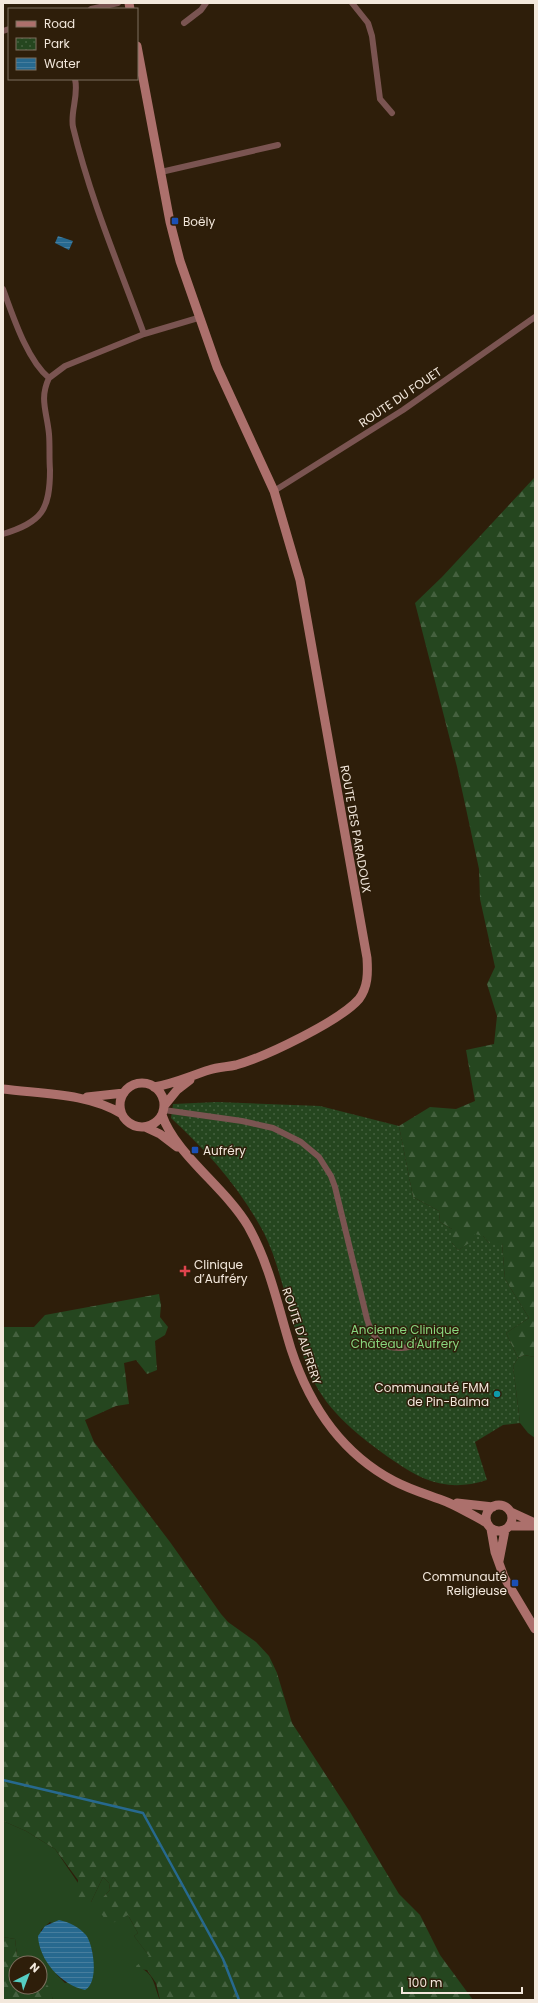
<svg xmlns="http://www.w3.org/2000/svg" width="538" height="2003" viewBox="0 0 538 2003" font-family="Poppins,sans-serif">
  <defs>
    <pattern id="forest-firs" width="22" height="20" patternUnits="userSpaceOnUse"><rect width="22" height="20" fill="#25461f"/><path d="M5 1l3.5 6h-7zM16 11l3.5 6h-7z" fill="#45613f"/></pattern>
    <pattern id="park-dots" width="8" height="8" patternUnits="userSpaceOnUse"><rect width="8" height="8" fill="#25461f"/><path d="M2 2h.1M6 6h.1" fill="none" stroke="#45613f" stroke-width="1.8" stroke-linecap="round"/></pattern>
    <pattern id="water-rules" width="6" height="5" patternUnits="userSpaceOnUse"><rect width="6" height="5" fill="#27698f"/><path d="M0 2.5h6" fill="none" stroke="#477e9e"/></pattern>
  </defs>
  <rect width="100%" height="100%" fill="#2e1e0a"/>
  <path fill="#25461f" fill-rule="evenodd" d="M524,1355L535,1357V1438L528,1433L520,1423L513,1366L518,1358Z
    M3,1821L26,1831L55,1849L91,1902L103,1877L109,1883L110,1890L104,1896L128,1915L138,1933L134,1936L150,1957L137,1966C155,1974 153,1983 160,2000H53C50,1986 40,1977 40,1963H34L31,1959L17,1956L15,1939L3,1937ZM50,1922L92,1949L93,1975L65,1983L57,1975L43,1955L41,1930Z"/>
  <path fill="url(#forest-firs)" d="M534,469H535V1357L524,1355L518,1358L506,1333L529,1318L505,1279L502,1243H489L483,1236L458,1250L452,1243V1229L440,1222L439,1211L413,1197L399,1126L430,1107L456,1109L475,1101L466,1050L494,1044L497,1016L487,984L495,967L480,899L479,869L457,767L415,603L442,577L534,478Z
    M159,1294L161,1305L160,1317L168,1327L165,1335L155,1341L157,1370L147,1374L136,1360L124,1363L129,1404L116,1406L85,1420L94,1442L170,1542L221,1614L228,1622L256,1642L269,1656L277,1673L292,1723L350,1812L399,1894L420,1915L440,1955L473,2000H160L156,1983L147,1970L137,1969L136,1966L149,1956L134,1936L138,1933L128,1915L109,1925L98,1909L104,1896L110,1890L109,1883L103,1877L91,1902L76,1900L78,1880L55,1849L26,1831L3,1821V1327H34L45,1315Z
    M3,1937L15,1939L17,1956L31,1959L34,1963H16V1987H40V1973L51,1991L53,2000H3Z"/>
  <path fill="url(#park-dots)" d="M217,1102L320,1106L399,1126L413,1197L439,1211L440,1222L452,1229V1243L458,1250L471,1242L475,1234L483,1236L489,1243H502L505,1279L529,1318L506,1333L518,1358L513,1366L520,1423L503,1425L475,1442L487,1480C450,1492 424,1482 394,1461C361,1438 328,1413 311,1376C301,1354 295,1327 288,1304C281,1280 275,1255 264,1233C240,1188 208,1152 171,1118L173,1104Z"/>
  <path fill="url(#water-rules)" d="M58,236L73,241L69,250L55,243Z
    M59,1920C69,1922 79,1927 86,1935C94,1946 99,1983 85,1990C61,1985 39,1960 38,1936L45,1926Z"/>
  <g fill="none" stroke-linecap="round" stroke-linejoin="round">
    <path stroke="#27698f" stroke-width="2.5" d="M3,1780L143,1813L223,1959L239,2000"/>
    <path stroke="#7a5451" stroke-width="6" d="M352,3L368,23L372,36L380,99L392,113
      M91,9L118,3
      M184,23L201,10L206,3
      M3,31L9,29
      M75,79C79,96 70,112 73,127C90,198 119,266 144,334
      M161,172L278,145
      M3,289C13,316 27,360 49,378C39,399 47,412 49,434C50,446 49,458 50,470C50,510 42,522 3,534
      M49,378L65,366L144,334L198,318
      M274,491L403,410L535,317
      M164,1110L242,1121L273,1128L301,1142L319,1157L331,1176L335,1187L367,1319C379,1360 404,1347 437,1342"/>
    <path stroke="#ac706c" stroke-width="9" d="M129,3L130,9
      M137,46L170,222L180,261L217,367L274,491L300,580L367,958C368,973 368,987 359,999C340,1021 265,1057 236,1065C227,1067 218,1067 209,1070C190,1076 173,1084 154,1087
      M120 1105a22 22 0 1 1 44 0a22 22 0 1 1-44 0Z
      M3,1089C42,1094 88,1093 122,1114
      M87,1097L124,1093
      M164,1106L177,1090L190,1080
      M162,1115C176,1155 225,1187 248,1226C270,1265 278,1307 291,1349C309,1404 341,1453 394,1481C411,1490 429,1495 447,1502C461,1508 474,1516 487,1523
      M145,1127L160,1134L177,1147
      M457,1503L493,1507
      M486 1518a13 13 0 1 1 26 0a13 13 0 1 1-26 0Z
      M511,1512L535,1523
      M510,1526H535
      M491,1529L495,1552L504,1577L535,1629
      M499,1561L505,1530"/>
  </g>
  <g fill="#1a4fb4" stroke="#2e1e0a" stroke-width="1.5">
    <rect x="171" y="217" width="8" height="8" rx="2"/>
    <rect x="191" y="1146" width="8" height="8" rx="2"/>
    <rect x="511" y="1579" width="8" height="8" rx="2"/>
  </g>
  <path fill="#e0444e" stroke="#2e1e0a" stroke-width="1.5" d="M183 1265h4v4h4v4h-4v4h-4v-4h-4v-4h4z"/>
  <circle fill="#0f9aa8" stroke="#2e1e0a" stroke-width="1.5" cx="497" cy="1394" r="4"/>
  <g text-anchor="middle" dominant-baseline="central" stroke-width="3" stroke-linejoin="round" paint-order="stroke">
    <g font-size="12" fill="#f3e8dc" stroke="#2e1e0a" text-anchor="start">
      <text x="183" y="221">Boëly</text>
      <text x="203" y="1150">Aufréry</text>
      <text x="194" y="1264">Clinique<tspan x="194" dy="14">d’Aufréry</tspan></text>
      <text x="489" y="1387" text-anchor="end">Communauté FMM<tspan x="489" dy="14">de Pin-Balma</tspan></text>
      <text x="507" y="1576" text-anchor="end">Communauté<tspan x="507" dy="14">Religieuse</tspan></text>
    </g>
    <g font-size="12" fill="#f3e8dc" stroke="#2e1e0a">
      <text transform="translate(400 397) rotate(-34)">ROUTE DU FOUET</text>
      <text transform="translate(356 829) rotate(80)">ROUTE DES PARADOUX</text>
      <text transform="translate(302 1336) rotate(72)">ROUTE D'AUFRERY</text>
    </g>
    <g font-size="12" fill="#88d57d" stroke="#2e1e0a">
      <text x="405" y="1329">Ancienne Clinique<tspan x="405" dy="14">Château d'Aufrery</tspan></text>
    </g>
  </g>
  <rect width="538" height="2003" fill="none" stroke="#f3e8dc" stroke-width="8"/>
  <rect x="8" y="8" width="130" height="72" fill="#2e1e0a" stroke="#7d6f5e"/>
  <rect x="16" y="21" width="20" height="6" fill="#ac706c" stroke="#7d6f5e"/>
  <text x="44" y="28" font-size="12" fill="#f3e8dc">Road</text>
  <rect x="16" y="38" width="20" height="12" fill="url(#park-dots)" stroke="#7d6f5e"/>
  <text x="44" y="48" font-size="12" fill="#f3e8dc">Park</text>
  <rect x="16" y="58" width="20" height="12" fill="url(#water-rules)" stroke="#7d6f5e"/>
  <text x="44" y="68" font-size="12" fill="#f3e8dc">Water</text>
  <g transform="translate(28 1975) rotate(42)"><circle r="19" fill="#2e1e0a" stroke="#7d6f5e"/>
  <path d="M0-3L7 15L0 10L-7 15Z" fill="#56cec3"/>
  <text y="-6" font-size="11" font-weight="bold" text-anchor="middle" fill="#f3e8dc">N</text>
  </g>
  <path d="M402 1987v6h120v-6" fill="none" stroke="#f3e8dc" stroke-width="2"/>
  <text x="408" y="1987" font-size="12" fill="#f3e8dc" stroke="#2e1e0a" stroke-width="3" paint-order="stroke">100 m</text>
</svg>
